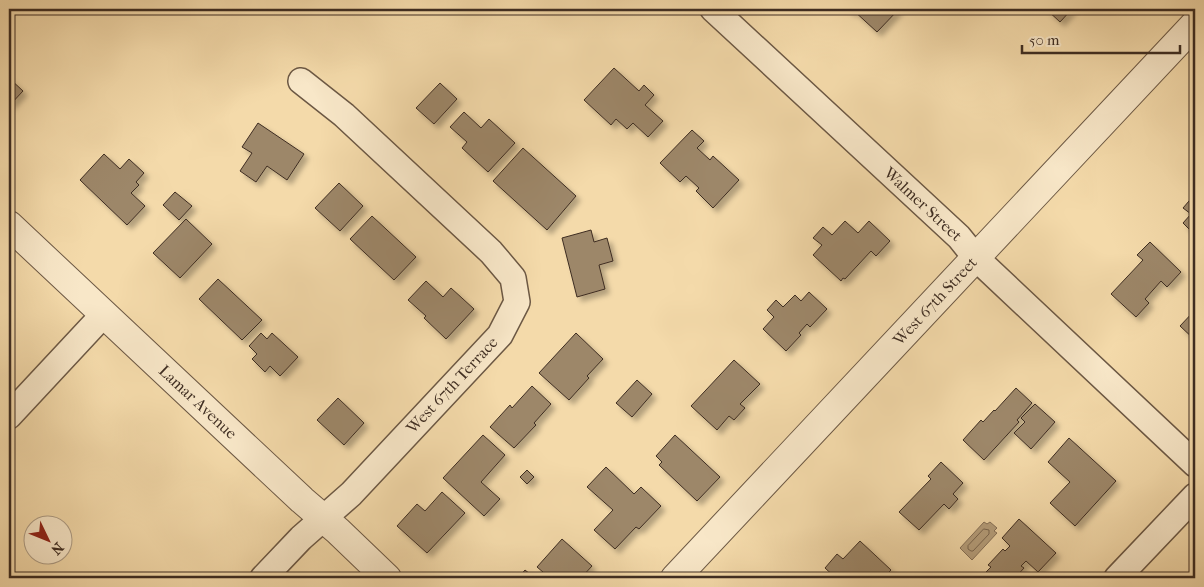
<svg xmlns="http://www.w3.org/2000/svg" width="1204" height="587" viewBox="0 0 1204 587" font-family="'IM FELL French Canon',serif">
  <defs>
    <filter id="shadow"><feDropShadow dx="4.5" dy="4.5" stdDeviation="2.5" flood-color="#0004"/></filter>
  </defs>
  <rect width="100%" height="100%" fill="#f4daaa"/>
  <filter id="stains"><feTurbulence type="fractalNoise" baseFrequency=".004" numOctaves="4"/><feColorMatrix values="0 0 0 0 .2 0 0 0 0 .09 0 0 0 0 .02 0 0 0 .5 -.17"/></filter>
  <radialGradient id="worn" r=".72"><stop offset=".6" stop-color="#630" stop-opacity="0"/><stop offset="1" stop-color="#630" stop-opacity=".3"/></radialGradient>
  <path fill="#b69f7c" stroke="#867158" d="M984,522L987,524L990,522L997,528L994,531L997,533L972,560L960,548Z"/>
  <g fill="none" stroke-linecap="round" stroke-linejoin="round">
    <path stroke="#7a664f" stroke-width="1" d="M984,529L989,530V534L973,551H971L968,549V546Z"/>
  </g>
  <path fill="#9d8769" stroke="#3e2d22" filter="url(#shadow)" d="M847,9H899L877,32L853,10L851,12Z
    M1046,9H1072L1060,22Z
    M614,68L639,91L644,85L654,95L645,105L663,121L648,137L633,123L627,129L616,119L611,125L584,100Z
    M9,78L23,91L9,106Z
    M440,83L457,99L434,124L416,108Z
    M464,112L481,128L489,119L515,143L488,172L462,148L467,142L450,127Z
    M258,123L304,154L287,180L267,166L256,182L240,171L252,153L242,147Z
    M692,130L704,141L697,148L710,160L713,156L739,180L713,208L696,191L699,188L686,176L680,182L660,163Z
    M523,148L576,196L547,230L493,181Z
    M104,154L120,169L129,159L144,173L136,182L139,185L131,193L145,206L127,225L80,180Z
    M339,183L363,206L340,231L315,208Z
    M175,192L192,206L179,220L163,205Z
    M1195,194V235L1183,223L1191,214L1183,208Z
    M372,216L416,257L394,280L350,239Z
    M186,219L212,244L180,278L153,253Z
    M845,221L858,233L869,221L890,241L876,256L871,251L845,279L843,278L841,281L813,255L822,245L813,238L823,227L832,235Z
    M591,230L594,242L607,238L613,261L599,265L605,289L577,297L562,238Z
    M1150,242L1181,272L1167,287L1161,281L1145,299L1149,303L1136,317L1111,294L1143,260L1137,255Z
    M218,279L262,320L242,340L199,299Z
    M426,281L443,297L451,288L474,309L446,339L424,318L426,316L408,300Z
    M809,292L827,309L810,327L807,324L799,333L801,335L786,351L763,329L774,317L767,310L776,300L783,307L795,295L801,301Z
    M1195,310V340L1180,326Z
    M261,333L267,339L272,333L298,357L280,376L270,366L265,372L252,359L257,354L249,346Z
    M576,333L603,359L587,376L589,378L569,400L539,373Z
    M734,360L760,384L740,404L745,408L734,420L729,416L717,430L691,406Z
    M637,380L652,394L632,417L616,403Z
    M532,386L551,404L534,423L536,425L514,448L490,427L510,405L512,408Z
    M1016,388L1032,403L1017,420L1019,422L984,460L963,440L981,420L983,422L994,410L995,411Z
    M338,398L364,423L344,445L317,420Z
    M1035,404L1055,422L1031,449L1014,433L1025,422L1021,418Z
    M483,435L505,455L481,482L500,499L484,516L443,478Z
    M675,435L720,477L697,501L659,465L662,462L656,456Z
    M1069,438L1116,481L1075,526L1050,503L1070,482L1048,462Z
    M941,462L963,483L953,494L958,499L949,509L944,504L919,530L899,512L931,479L928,476Z
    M606,467L634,494L641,487L661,506L639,529L636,527L615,549L594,530L613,510L587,487Z
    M527,470L534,477L527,484L520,477Z
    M442,492L465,513L427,553L397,526L417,504L425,511Z
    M1019,519L1056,553L1038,572L1026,561L1021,566L1024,568L1015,578H980L991,567L988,565L1003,549L1005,551L1010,546L1002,538Z
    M562,539L592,566L581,578H550L537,567Z
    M860,541L891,570L883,578H852L849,575L846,578H836L825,568L837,554L843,559Z
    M525,570L535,578H518Z"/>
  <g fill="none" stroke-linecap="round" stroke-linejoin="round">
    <defs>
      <path id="minor" d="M713,9L959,237L976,258L1195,464
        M9,416L104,314
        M263,578L301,538L351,494L500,335L517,302L513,278L491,252L344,115L301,81
        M1117,578L1195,496"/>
      <path id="tertiary" d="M9,225L302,500L338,531L387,578
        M675,578L1195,24"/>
    </defs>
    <use href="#minor" stroke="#6c5844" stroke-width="28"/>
    <use href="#tertiary" stroke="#6c5844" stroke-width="30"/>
    <use href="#minor" stroke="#f8e7c8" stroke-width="25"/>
    <use href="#tertiary" stroke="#f8e7c8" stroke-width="28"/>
  </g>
  <g text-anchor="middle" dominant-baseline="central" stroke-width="4" stroke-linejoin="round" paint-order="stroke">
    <g font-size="16" fill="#3e2d22" stroke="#f8e7c8">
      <text transform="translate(923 204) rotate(43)">Walmer Street</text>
      <text transform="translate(935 301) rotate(-47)">West 67th Street</text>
      <text transform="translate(452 385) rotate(-47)">West 67th Terrace</text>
      <text transform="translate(198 402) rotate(43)">Lamar Avenue</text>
    </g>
  </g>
  <rect width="1204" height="587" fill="none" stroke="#f4daaa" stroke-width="30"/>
  <rect x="10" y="10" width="1184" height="567" fill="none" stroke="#3e2d22" stroke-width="2.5"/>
  <rect x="15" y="15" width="1174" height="557" fill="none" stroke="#3e2d22"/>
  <g transform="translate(48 540) rotate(133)"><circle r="24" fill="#f8e7c8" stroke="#ae9d86"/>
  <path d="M0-4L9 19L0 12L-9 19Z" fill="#8f2418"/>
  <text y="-8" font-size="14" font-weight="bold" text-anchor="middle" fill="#3e2d22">N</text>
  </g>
  <path d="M1022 45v8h158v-8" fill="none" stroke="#3e2d22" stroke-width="2.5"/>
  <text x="1029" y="45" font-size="15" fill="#3e2d22" stroke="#f8e7c8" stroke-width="4" paint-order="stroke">50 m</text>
  <rect width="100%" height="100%" filter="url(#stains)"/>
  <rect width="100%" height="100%" fill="url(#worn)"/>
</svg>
